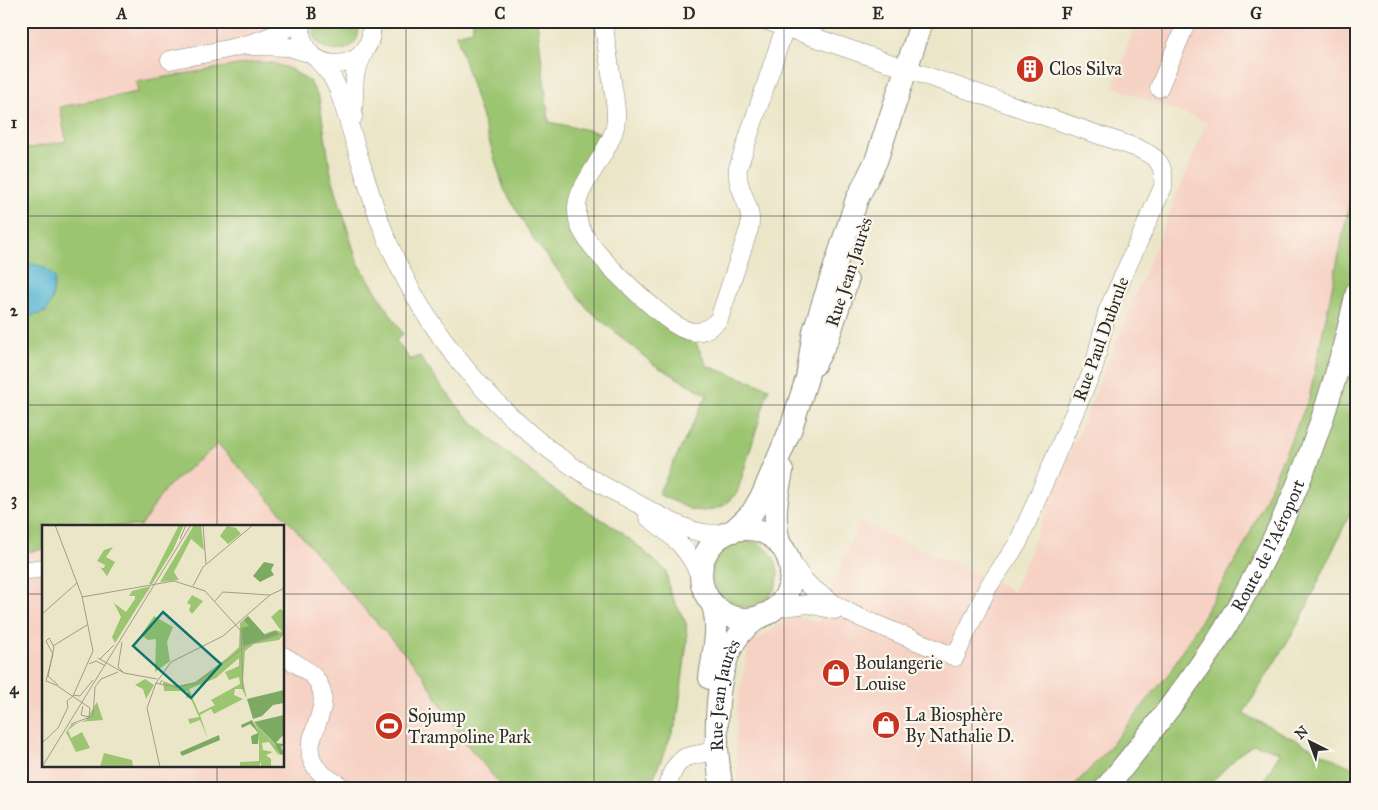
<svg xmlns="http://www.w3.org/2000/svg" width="1378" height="810" viewBox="0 0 1378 810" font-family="'IM FELL Great Primer',serif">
  <rect width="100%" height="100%" fill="#fbf7ec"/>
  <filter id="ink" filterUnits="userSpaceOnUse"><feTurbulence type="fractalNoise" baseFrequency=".02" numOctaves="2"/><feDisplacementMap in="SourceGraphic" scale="10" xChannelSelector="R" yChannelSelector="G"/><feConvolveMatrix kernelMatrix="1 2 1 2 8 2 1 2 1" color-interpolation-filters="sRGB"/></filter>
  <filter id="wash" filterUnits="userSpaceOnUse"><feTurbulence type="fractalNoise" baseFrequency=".0096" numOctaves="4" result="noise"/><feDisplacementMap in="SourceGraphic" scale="20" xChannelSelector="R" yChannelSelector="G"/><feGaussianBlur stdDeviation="1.12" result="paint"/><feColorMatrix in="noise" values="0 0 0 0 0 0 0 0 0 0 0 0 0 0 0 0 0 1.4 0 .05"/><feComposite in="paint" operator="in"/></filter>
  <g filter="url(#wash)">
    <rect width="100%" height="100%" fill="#ece6c9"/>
    <path fill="#f6d2c4" d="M21,21H284L283,25L292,70L273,63L136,83L138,92L60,107L66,141L21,150Z
      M1120,21H1357V140L1352,191L1309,399L1244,546L1170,672L1103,755L1071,789H738L736,741L737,707L749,645L793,615L818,622L859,522L986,578L1013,592L1207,122L1113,87L1134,27Z
      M218,444L292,525L351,594L420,671L464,741L504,789H21V553L44,549V766H284V526H141L165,489Z"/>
    <path fill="#9cc571" stroke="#64784e" d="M315,21H357C369,61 303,60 315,21Z
      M473,21H537L549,122L607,134L572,220L693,337L707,366L769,388L737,493L723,506L706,511L692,510L658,494L707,395L653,364L588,309L534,240L504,189L456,34L473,30Z
      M256,62L273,63L292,70L310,82L319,98L331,174L357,261L403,334L396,340L410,360L419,356L442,387L464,414L493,441L551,488L612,526L637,545L666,571L670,593L686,623L687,642L677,721L649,789H504L464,741L420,671L351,594L292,525L218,444L165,489L141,526H44V549L21,553V150L66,141L60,107L138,92L136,82Z
      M1357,140V498L1300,621L1243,714L1357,770V789H1260L1280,752L1254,744L1241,753L1204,789H1071L1103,755L1170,672L1244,546L1309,399L1352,191Z
      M712 574a33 33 0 1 1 66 0a33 33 0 1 1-66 0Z"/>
    <path fill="#55b5d3" stroke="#40707f" d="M21,260C39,269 39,259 55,278L52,300L46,312L32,316L21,308Z"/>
  </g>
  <g filter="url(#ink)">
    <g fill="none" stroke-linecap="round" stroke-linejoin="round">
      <defs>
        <path id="minor" d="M302,21C292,76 378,80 371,21
          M603,21C606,41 609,61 612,81C614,96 618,112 615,127C610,148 589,173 580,194C576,204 576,214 579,224C588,251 643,299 666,318C685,333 701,339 719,319L749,229C755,207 735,190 738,168L787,21
          M767,21L1137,148C1158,157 1165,164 1163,187L1107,312L1094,367L1018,543L988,587L955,657L854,615L836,605L812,588L803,579L786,555
          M252,46L289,47L311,54
          M317,59L331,75L338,89C355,138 366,188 386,237C429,345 523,447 627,498C650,510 675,526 699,532C711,535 722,533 733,531
          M170,60C209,52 266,46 298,21
          M1159,88L1187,21
          M353,117L355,74L364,52
          M648,517C672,535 691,550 701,580
          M21,571L44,568
          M775,608L808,604L835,610
          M284,656C294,663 307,669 315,678C339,708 297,739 315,766C322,777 335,782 346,789
          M666,789C670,777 674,764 686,757L718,750"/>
        <g id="major">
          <path d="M814,365L828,338L847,281"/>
          <circle cx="746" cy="574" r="45"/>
          <path d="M733,531L752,513L763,494L791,428L807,378L814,331L857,199L876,161L922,21"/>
          <path d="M780,545C772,520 777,496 782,471"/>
          <path d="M710,678C713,653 721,627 712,603"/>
          <path id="s1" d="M722,789C714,748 713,677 735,641C741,630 752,622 763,615"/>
          <path id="s2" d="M1105,789C1148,737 1189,685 1225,628C1289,525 1331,410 1357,292"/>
        </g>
      </defs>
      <use href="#minor" stroke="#8c887a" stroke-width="19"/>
      <use href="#major" stroke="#8c887a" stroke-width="24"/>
      <use href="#minor" stroke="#fff" stroke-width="18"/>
      <use href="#major" stroke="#fff" stroke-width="22"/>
    </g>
  </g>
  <path fill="none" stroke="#2b2b2b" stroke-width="1" stroke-opacity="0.55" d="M217,21V526M406,21V789M594,21V789M784,21V789M972,21V789M1162,21V789M21,216H1357M21,405H1357M21,594H44M284,594H1357M217,766V789"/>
  <defs>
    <symbol id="building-disc" viewBox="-11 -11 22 22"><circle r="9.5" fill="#c8321e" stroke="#fbf7ec"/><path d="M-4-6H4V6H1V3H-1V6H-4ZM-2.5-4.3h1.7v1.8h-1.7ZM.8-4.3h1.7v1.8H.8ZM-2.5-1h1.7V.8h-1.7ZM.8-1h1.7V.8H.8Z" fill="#fff"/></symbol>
    <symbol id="shop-disc" viewBox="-11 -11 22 22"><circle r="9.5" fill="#c8321e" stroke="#fbf7ec"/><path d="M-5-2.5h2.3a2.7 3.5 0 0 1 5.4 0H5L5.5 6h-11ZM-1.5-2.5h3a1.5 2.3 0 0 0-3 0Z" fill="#fff"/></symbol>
    <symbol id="stadium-disc" viewBox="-11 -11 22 22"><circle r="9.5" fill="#c8321e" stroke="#fbf7ec"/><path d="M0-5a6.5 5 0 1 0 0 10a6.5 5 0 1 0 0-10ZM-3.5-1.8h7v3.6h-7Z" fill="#fff"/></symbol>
  </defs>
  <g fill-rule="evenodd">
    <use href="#building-disc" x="1014" y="53" width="32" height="32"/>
    <use href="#shop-disc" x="820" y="657" width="32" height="32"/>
    <use href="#shop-disc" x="870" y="709" width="32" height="32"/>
    <use href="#stadium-disc" x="373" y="710" width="32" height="32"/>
  </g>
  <g text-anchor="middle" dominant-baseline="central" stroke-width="4.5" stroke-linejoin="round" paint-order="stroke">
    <g font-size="18" fill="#2b2b2b" stroke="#fbf7ec" text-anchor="start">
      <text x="1049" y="69">Clos Silva</text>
      <text x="855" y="663">Boulangerie<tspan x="855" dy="21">Louise</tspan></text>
      <text x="905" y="715">La Biosphère<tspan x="905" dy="21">By Nathalie D.</tspan></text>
      <text x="408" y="716">Sojump<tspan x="408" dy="21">Trampoline Park</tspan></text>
    </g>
    <g font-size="18" fill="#2b2b2b" stroke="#fbf7ec">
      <text transform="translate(849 272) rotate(-72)">Rue Jean Jaurès</text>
      <text transform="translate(1101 339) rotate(-70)">Rue Paul Dubrule</text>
      <text stroke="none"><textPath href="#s2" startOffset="294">Route de l'Aéroport</textPath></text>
      <text stroke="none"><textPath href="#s1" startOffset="95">Rue Jean Jaurès</textPath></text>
    </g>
  </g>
  <g transform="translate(42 525)">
    <rect width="242" height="242" fill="#ece6c9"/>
    <path d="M137,0H142L131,25L110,59H107ZM152,0H159L162,25L149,14L132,47L137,55L118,57ZM185,1L194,3L199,9L186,19L178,11ZM71,22L64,32L73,37L65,51L59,43L52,42L62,43L63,40L55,36L62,25ZM109,61L96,81L73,118L70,112L79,92L72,78L84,87L93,74V71H87L90,66ZM150,70L161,76L150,89L147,85L149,80L145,78ZM238,84L242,86V109L237,115L212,119L203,126L201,156L205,174L200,164H193L192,170L201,174L172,189L169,184L158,190L166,214L158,195L148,199L146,194L157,192L148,172L144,173L146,166H122L121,156L135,161L153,157L185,133L197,122L198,98L206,91L222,109L233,105L240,107L229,92ZM197,133V141L183,147L187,155L197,152L198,159L169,175L173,180L157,188L147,164L174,153ZM112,91L131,102L125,117L128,136L113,147L114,114L106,115L99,110ZM103,154L112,160L104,174L101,164L93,160ZM55,177L61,195L37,197L26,205L29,213L40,207L48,223L34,227L24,207L29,200L44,195ZM212,197L235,222L237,231L227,217L220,218L221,225L231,227L224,230L229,234V242H235H219V237L217,242L198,241V237L217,236V208ZM62,228L90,235L91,242H58Z" fill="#9cc571" fill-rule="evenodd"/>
    <path d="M222,37L232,39L229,45L232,50L218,57L211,51ZM206,91L223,110L234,106L237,109L201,121L199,103L207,101L202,95ZM242,165V178L231,180L220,191L211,194L205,174ZM242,190V209L234,218L242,219L239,222L242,229L238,230L233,219L212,197ZM210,195L217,208L216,219H210L209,211L216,208L213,204L208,199L200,203L199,200ZM177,210L178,215L140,231L138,227Z" fill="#7daa63"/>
    <path fill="none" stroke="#9f9b8a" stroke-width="1" d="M161,0L164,39M138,14L144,0M151,61L161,42L211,0M40,72L132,56L163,66L199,106L201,164M173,76L181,67L228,70M0,89L35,58M80,117L76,142L82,148M11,121L45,100M56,133L82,148L115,154M58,134L72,120M47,139L54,136L62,140M120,155L118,159L114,158L129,137L181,111L228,70L243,63M114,158L105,183L118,242M118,159L134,162L154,158L207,119L243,108M14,160L4,156L11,129L4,116L7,113L12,122L6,151L16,160M14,160L48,183L47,192L39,190L41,181M31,170L38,171L51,155M29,199L51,191L53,162L59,154L76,147M0,218L16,203L26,182L25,176L31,171L51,126L40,71L13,0M0,242L149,0"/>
    <path fill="#0f766e" fill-opacity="0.15" stroke="#0f766e" stroke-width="2.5" d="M121,87L179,139L149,173L91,121Z"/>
    <rect width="242" height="242" fill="none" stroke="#2b2b2b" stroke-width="2.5"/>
  </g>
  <rect width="1378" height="810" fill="none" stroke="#fbf7ec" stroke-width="55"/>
  <g transform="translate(1310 742) rotate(318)" stroke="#fbf7ec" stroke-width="4" paint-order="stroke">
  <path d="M0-4L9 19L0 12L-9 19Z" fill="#2b2b2b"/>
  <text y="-8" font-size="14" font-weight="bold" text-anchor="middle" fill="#2b2b2b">N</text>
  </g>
  <rect x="28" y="28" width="1322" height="754" fill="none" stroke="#2b2b2b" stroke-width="2"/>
  <g font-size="16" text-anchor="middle" font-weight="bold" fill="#2b2b2b">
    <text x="122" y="19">A</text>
    <text x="311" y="19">B</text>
    <text x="500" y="19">C</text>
    <text x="689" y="19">D</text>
    <text x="878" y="19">E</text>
    <text x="1067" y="19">F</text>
    <text x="1256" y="19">G</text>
    <text x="14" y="128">1</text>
    <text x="14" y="316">2</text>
    <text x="14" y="505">3</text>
    <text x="14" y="694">4</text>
  </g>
</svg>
